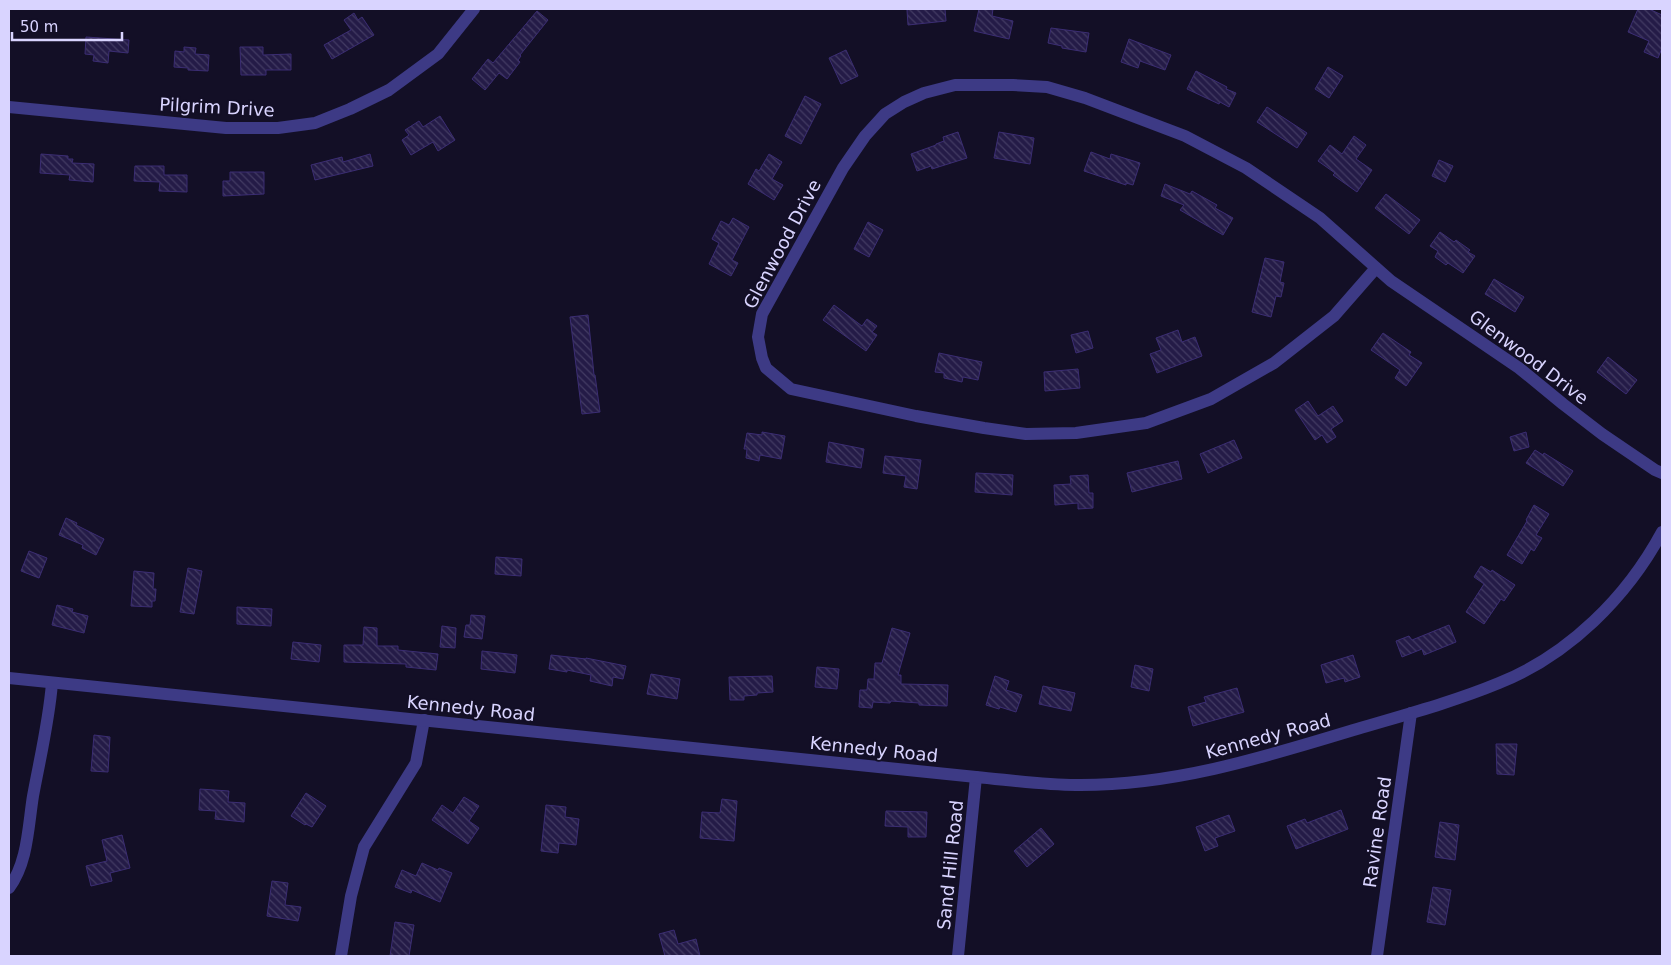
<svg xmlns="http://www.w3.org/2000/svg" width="1671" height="965" viewBox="0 0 1671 965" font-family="'DejaVu Sans',sans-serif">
  <defs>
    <pattern id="building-back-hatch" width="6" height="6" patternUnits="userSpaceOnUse" patternTransform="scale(1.25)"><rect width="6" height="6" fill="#241b47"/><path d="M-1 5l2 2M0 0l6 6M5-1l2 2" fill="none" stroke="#433b63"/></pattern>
  </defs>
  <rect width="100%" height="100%" fill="#130f26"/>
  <path fill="url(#building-back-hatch)" stroke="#3b2d73" d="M910,9H945L946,21L908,25L907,10Z
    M979,9H993L992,16L1013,21L1009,39L974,31Z
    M1638,9H1649L1662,15V48L1658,58L1644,52L1649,41L1628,32Z
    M537,11L548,20L520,55L521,56L518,60L520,62L507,79L499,73L485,90L472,79L488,59L493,63Z
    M354,13L358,20L362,17L374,35L332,59L324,45L351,30L344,20Z
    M1051,28L1089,33L1086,52L1062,48V46L1048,43Z
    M86,37L129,40L128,53L109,51L108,63L93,61L94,55L85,54Z
    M1129,39L1171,55L1165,70L1140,61L1138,68L1121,62Z
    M184,47L196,48L195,54L209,55L208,71L188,70V68L174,67L175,51L184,52Z
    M240,47H263V55L291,54V70H266V75H241Z
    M846,50L858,76L841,84L829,58Z
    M1328,67L1343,76L1329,98L1315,89Z
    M1196,71L1227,87L1226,89L1236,93L1229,107L1220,102L1219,104L1187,89Z
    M805,96L821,104L801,144L785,136Z
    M1267,107L1307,133L1297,148L1257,122Z
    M440,116L455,140L438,151L433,142L411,155L402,140L409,135L405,130L419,121L423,127Z
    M958,132L967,158L932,169L931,166L917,171L911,154L936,145V144L944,141L943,137Z
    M999,132L1034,138L1030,164L994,158Z
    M1354,136L1366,145L1356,159L1372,170L1357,192L1333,175L1335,173L1318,161L1330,145L1342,154Z
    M1091,152L1110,159L1111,154L1140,163L1133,185L1126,183V185L1084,171Z
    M41,154L68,156V159H73L72,163L94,164L93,182L69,180L70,175L40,173Z
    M370,154L373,166L315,180L311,165L342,157L343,162Z
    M769,154L782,162L772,179L783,185L774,200L748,184L756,169L759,171Z
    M1439,160L1453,166L1445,182L1432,176Z
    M135,166H164V175H187V192L159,191L160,182L134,181Z
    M230,172H264V194L223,196V181H230Z
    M1165,184L1190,194L1192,191L1217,205L1215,208L1233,218L1223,235L1180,210L1184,205L1161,196Z
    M1386,194L1420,220L1409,234L1375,208Z
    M733,218L749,227L732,260L738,263L731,276L709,264L719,243L712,239L721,221L729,225Z
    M868,222L883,230L869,257L854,249Z
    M1440,232L1454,242L1456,240L1470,250L1468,252L1475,256L1463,273L1448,263L1446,265L1435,257L1438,251L1430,246Z
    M1265,258L1284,262L1280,282L1284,283L1281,297L1276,296L1271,317L1252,312Z
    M1494,279L1524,297L1515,312L1485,294Z
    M834,305L862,326L867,319L877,326L872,332L877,335L866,351L823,320Z
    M588,315L594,375H595L600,412L582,414L570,317Z
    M1178,330L1182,342L1195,337L1202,356L1157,373L1150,354L1161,350L1156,338Z
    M1088,331L1093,348L1076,353L1071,335Z
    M1383,333L1411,352L1409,355L1422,363L1406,386L1395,378L1400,370L1371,350Z
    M939,353L982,362L978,380L963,377L962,382L944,378V373L935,372Z
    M1608,357L1637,380L1626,394L1597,372Z
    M1078,369L1080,388L1045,391L1044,372Z
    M1308,401L1318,416L1333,406L1343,421L1331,429L1336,437L1327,443L1322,435L1315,440L1295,410Z
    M762,432L785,436L781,459L760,455L759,461L746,458L747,449H744L747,433L762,435Z
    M1526,432L1529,447L1514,451L1510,437Z
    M1234,440L1242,458L1208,473L1200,454Z
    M829,442L864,449L861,468L826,462Z
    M1535,450L1543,455L1544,453L1573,471L1563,486L1526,463Z
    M885,456L921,460L917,489L904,487L906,476L883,473Z
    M1178,461L1182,479L1132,492L1127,473Z
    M976,473L1013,475L1012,495L975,492Z
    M1088,475L1089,493H1093V508L1078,509V503L1055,505L1054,485L1071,484L1070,476Z
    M1534,505L1549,514L1536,535L1542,538L1534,551L1531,549L1522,564L1507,555L1527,521L1526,520Z
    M66,518L77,523L76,525L104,539L96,555L82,548L83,545L59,535Z
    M29,551L47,558L39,578L21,571Z
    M496,557L522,559L521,576L495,574Z
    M1481,566L1491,572L1492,570L1515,585L1504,601L1501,599L1484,624L1466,612L1484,584L1474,577Z
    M188,568L202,571L194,614L180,612Z
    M134,571L154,573L153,589H156L155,601H152V607L131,606Z
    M57,605L73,609L72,612L88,616L84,633L52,625Z
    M237,607L272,609L271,626L237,624Z
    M471,615L485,616L482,639L464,637L466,625H470Z
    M1449,625L1456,642L1424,655L1422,649L1402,657L1396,641L1409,636L1412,640Z
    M442,626L456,628L455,648L440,647Z
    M364,627L377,628V646H398V650L438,654L436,670L406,667V664L344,662V645H363Z
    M892,628L910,633L898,675H901V684L948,685L947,706L919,705V703L891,701L890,703L873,702L872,708L859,707L860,690H867L868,679H874L875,663H882Z
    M293,642L321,645L319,662L291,659Z
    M482,651L517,655L515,673L481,669Z
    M551,655L586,659V658L626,666L623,679L613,677L612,686L590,681L591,675L567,670V672L549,669Z
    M1353,655L1360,677L1345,682L1344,678L1326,683L1321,665Z
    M1135,665L1153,669L1149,691L1131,687Z
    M817,667L839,669L837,689L815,687Z
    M651,674L680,679L677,699L647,694Z
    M772,676L773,692L757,693V695L744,696V700H730L729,677Z
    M995,676L1009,681L1006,690L1022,695L1016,712L1000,707L999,709L986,705Z
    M1043,686L1075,693L1071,711L1039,704Z
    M1237,688L1244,712L1193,726L1188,707L1206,702L1204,697Z
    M94,735L110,737L108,772L91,771Z
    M1496,744H1517L1514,775L1497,774Z
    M200,789L229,791L228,802L245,803L244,822L215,819L216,811L199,810Z
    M306,793L326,806L312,827L306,824L305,825L291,816Z
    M464,797L479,806L469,821L479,828L468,844L432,820L442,805L453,813Z
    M722,799L737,801L734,841L700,838L702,812L720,813Z
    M546,805L566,807L565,817L579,819L576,845L559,843L558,853L541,851Z
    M1341,810L1348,829L1296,849L1287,826L1305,819L1307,823Z
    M886,811L927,812L926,837H908V827L885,826Z
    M1229,815L1235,831L1215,838L1218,846L1205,851L1196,827Z
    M1440,822L1459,825L1455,860L1435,857Z
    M1041,828L1054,844L1027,867L1014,851Z
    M122,835L130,868L110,873L112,881L91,886L86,866L107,861L102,840Z
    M422,863L438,870L439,868L452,873L440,902L412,890L411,893L395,887L402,870L416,876Z
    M272,881L288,883L285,905L301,907L298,921L267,916Z
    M1433,887L1451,890L1445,925L1427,922Z
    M395,922L414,925L409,956H390Z
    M674,930L678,944L696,939L700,956H665L659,934Z"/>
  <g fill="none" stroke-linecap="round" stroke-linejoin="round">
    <path stroke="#3d3a85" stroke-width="12" d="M9,107L226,128H278L315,123L350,109L389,90L438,54L474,9
      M1376,268L1334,316L1274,363L1211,399L1146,423L1076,433L1026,434L984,428L916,416L791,389L766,368L762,358L758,337L762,314L843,168L865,136L885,114L904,102L924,93L955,85H1013L1047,87L1085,98L1185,136L1246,168L1320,218L1391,281L1519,368L1563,404L1602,434L1655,470L1662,473
      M9,888C28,862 28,827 33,796C40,758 49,721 52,683
      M341,956L351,896L364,847L416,763L424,720
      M958,956L976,777
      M1377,956L1411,713"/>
    <path stroke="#3d3a85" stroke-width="12" d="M9,678L976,777C1009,780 1043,785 1076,785C1173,786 1265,757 1357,729C1404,715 1453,702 1499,683C1569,655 1627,597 1662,532"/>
  </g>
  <g text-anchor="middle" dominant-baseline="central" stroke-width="4" stroke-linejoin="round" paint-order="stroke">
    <g font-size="18" fill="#d9d4ff" stroke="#130f26">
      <text transform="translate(217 107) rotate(3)">Pilgrim Drive</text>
      <text transform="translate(782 244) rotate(-62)">Glenwood Drive</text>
      <text transform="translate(1529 357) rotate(37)">Glenwood Drive</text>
      <text transform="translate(471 708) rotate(6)">Kennedy Road</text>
      <text transform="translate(1268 736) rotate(-15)">Kennedy Road</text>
      <text transform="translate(874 749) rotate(6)">Kennedy Road</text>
      <text transform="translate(1377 832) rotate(-82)">Ravine Road</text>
      <text transform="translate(950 865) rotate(-84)">Sand Hill Road</text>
    </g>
  </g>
  <rect width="1671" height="965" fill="none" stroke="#d9d4ff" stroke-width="20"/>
  <path d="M12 32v8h110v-8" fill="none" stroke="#d9d4ff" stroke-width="2.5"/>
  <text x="20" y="32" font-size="15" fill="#d9d4ff" stroke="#130f26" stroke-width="4" paint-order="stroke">50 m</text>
</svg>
